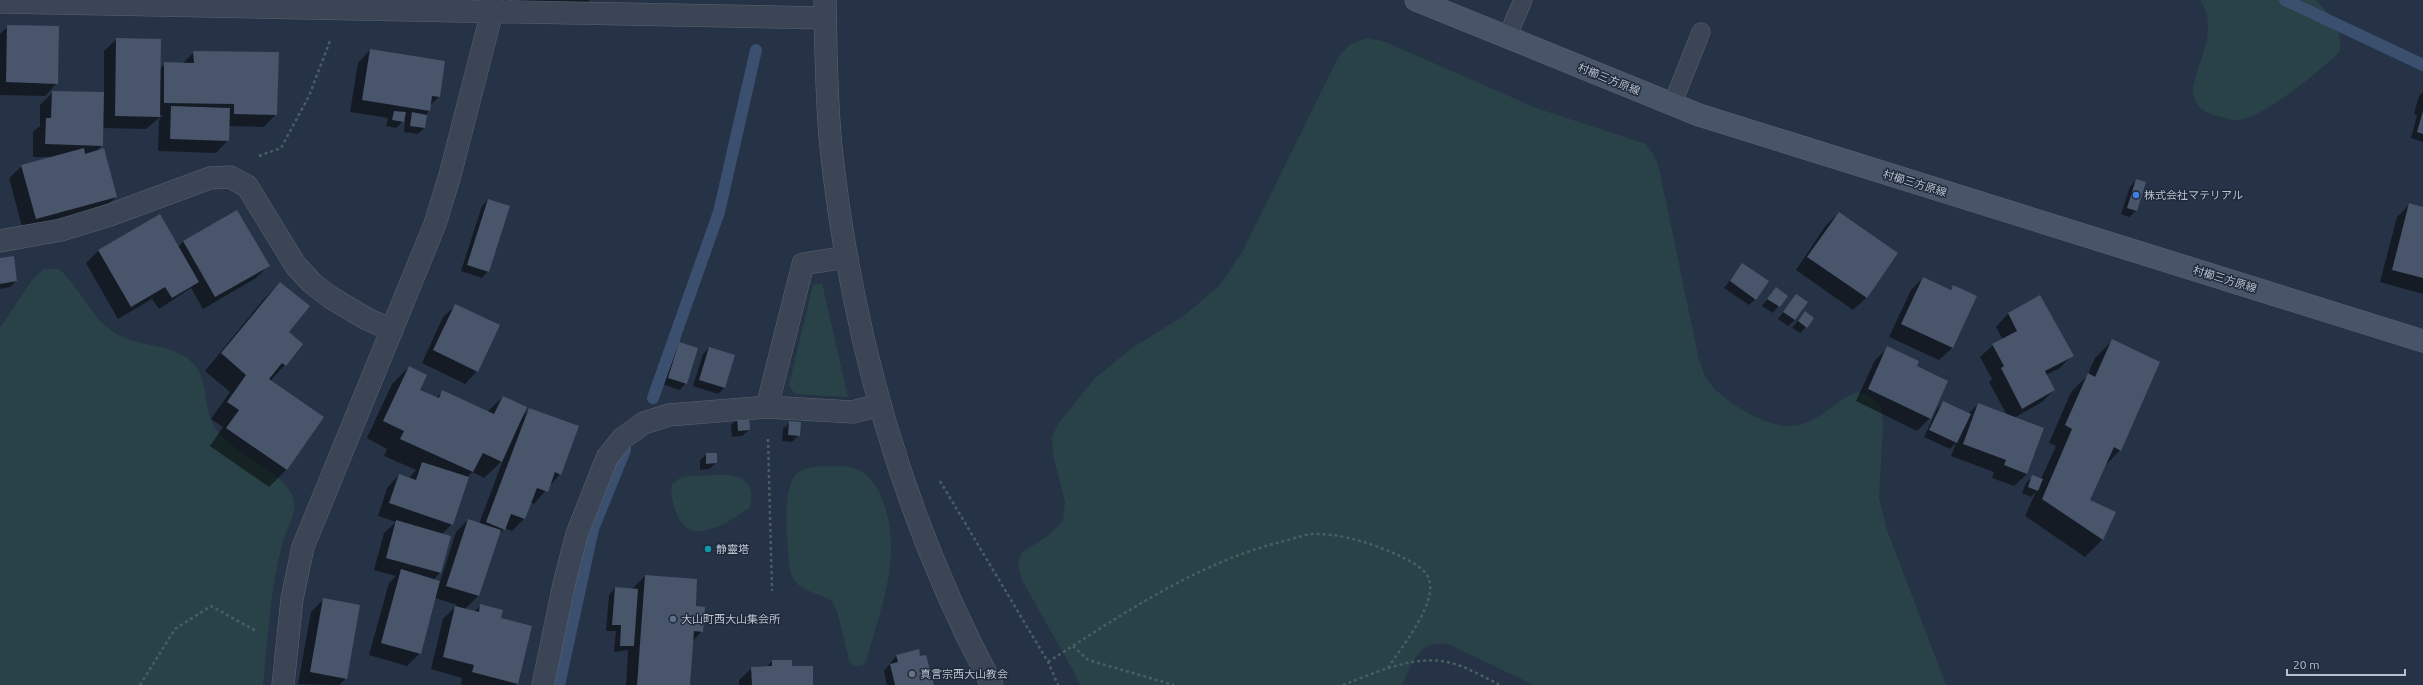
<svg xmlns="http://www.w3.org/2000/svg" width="2423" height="685" viewBox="0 0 2423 685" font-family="Ubuntu,'Noto Sans JP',sans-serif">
  <rect width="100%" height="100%" fill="#263346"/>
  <path fill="#284247" d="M2200,0H2316C2333,19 2341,25 2340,51C2322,70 2268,113 2244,119C2233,122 2221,117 2211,114C2200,111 2194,102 2193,90C2193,84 2196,78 2197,72C2205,47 2216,24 2200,0Z
    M1367,38L1383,41L1536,108L1646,144L1654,155L1659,168L1699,360C1702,367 1704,376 1709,382C1724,403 1773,432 1799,425C1821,420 1836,400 1857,392L1870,396L1881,407L1883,425L1879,498L1887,530L1946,685H1534L1450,645C1420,637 1413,662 1402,685H1081L1022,580L1018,566L1022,552L1049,535L1063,521L1065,502L1053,455L1052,436L1061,420L1095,378L1132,348L1185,315L1219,286L1242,252L1339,56L1351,44Z
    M44,269H59C79,287 90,315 112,331C136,349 171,341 193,363C210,380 202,412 217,431C234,454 289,473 294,501C296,514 287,529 283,541C270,588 268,637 263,685H0V328L32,280Z
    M822,283L848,397L795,394L789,385L813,285Z
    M841,466C847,467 854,468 859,470C871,477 878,488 883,501C903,554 881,607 867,659L863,665C856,667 853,666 849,660L837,611L832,601C812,589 794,593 789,566C788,544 779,480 802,470C813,465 829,467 841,466Z
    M690,476C716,476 759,465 750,507C737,517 717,530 700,531C679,534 669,500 672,484L680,478Z"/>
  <path fill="#0007" fill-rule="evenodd" d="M504,0H590L586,3L504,2Z
    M8,26L57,83L45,96L0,95V34Z
    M117,39L160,69L165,63L182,64L194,52L276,114L264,127L229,126L228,140L216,153L158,151L159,120L163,115H159V118L146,129L102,128V145L96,152L116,197L103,209L23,230L9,178L22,166L53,157H33V132L40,126V105L53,92L104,93V51Z
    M370,50L439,97L430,105L429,111L425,116L424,128L418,134L404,132L405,121H403L396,128L386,126L388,118L350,112L358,63Z
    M2423,92V142L2411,138L2417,115L2414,114L2419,96Z
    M2136,180L2145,183L2136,211L2129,217L2121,214L2130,187Z
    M488,200V271L482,278L461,271L482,206Z
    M2410,204L2423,208V294L2380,282L2397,217Z
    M237,211L268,266L256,278L203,309L191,288L159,309L152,299L118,319L86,263L98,251L159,215L178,247L183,242Z
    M1839,213L1897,253L1866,298L1853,310L1796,270L1826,225Z
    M0,259L16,281L10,287L0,289Z
    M1742,265L1756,299L1749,305L1724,288Z
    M1923,278L1950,290L1953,286L1976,296L1952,348L1939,360L1889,337L1911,290Z
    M280,283L285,365L270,381L322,418L286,470L269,487L210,446L223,427L211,419L230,392L205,371L263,300Z
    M1776,288L1786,296L1773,313L1762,306Z
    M1796,295L1795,320L1788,326L1778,319Z
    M2040,297L2072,355L2060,368L2046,375L2054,390L2042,402L2014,418L2027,474L2014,486L1992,478L1994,472L1951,456L1956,443L1950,449L1924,437L1937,409L1943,402L1968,414L1978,404L2007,415L1989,382L1992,379L1980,357L1993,345L2003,340L1996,327L2008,314Z
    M456,305L477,371L465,384L422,363L443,317Z
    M1805,312L1806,327L1800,333L1792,328Z
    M2112,341L2120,450L2104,467L2089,501L2115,512L2102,540L2085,557L2025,516L2036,492L2031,497L2022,493L2026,483L2033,476L2041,479L2056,446L2049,443L2071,392L2087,376L2095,358Z
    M679,343L686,383L680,390L662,384L673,349Z
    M709,348L725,387L718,394L693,386L703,354Z
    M1888,348L1930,418L1917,431L1856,401L1875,360Z
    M409,367L419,390L436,398L442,392L487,412L503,397L522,417L530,409L560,474L534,504L531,502L525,518L512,531L505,528L498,535L478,596L465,609L474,612L481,605L500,619L518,683L516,685H463L461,684L462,678L431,669L443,619L457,605L435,598L420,653L407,666L369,655L389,583L396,576L374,570L384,533L396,522L378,516L387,488L399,475L409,478L416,470L384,456L387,449L367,438L392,384ZM503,460L479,524L468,520L456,532L440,582L433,580L440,573L450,536L442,534L452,524L467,478L472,472L484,478Z
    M738,418L749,430L742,436L732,437L731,425Z
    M789,423L799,435L792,442L782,441L783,429Z
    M707,454L716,463L709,469L700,470V460Z
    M645,576L695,607L702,631L693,641L689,685H626L628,650L614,652L616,631H606L609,595L615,588L632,589Z
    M324,599L346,678L339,685L298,684L311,612Z
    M897,655L920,657L933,685H887L884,671Z
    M772,661H791V667L812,685H739V680L752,668H766Z"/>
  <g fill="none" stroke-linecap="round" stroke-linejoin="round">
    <path stroke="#3b506f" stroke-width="12" d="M2285,0L2423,65
      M653,398L719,212L756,50
      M559,685L593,529L625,450"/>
  </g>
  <path fill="#48556a" d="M7,25L59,26L58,84L6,82Z
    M116,38L161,39L160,117L115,116Z
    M370,49L445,61L440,97L432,96L430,111L362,100Z
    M193,51L279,52L277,115L234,114V104L164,103V62L194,63Z
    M52,91L104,92L103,146L45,144L46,118H51Z
    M171,106L230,108L229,141L170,139Z
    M394,111L406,112L404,122L392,120Z
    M2423,111V134L2417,132Z
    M412,112L427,115L425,128L410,126Z
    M84,148L85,154L104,148L117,197L36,219L21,165Z
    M2136,179L2146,182L2137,211L2127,208Z
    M488,199L510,206L489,272L467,265Z
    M2409,203L2423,207V278L2392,270Z
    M237,210L270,266L215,297L183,241Z
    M1839,212L1898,253L1867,298L1807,257Z
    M160,214L199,282L172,298L165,287L131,307L98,250Z
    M14,256L17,281L0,284V258Z
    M1742,263L1769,281L1756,300L1730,281Z
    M1923,277L1951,290L1953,285L1977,296L1953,348L1901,324Z
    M280,282L310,306L289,332L303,344L286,366L282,363L269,379L324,417L287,470L226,428L239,410L227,402L246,375L221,353Z
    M1776,287L1788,296L1780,307L1767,299Z
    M1796,294L1808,302L1795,320L1783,312Z
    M2040,295L2074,356L2045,371L2055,390L2022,409L2001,368L2004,366L1992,344L2017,331L2008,313Z
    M455,304L500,325L478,372L433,350Z
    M1805,311L1814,318L1807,328L1798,321Z
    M2112,339L2160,362L2121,451L2114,447L2090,500L2116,512L2103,540L2042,499L2072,429L2065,425L2088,373L2095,377Z
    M679,342L698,348L687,384L668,378Z
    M1887,346L1919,361L1917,366L1948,381L1931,419L1868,389Z
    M709,347L735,355L725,388L699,380Z
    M409,366L427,375L420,390L439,398L442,390L494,414L503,396L527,407L502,462L483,453L473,472L400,439L404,431L383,421Z
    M1943,401L1971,414L1957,443L1929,430Z
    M1978,403L2044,428L2027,474L2004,465L2006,460L1963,444Z
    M529,408L579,426L561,475L555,472L548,492L537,488L525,519L511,514L505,530L486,522Z
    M737,417H749L750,430L738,431Z
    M789,421L801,422L800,436L788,435Z
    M706,453H717V463L706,464Z
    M422,462L469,477L453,525L389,503L399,474L416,480Z
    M2032,475L2043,479L2038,491L2028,487Z
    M468,519L501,530L479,596L446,586Z
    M396,520L451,536L441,573L386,558Z
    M401,569L440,581L421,654L381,643Z
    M645,575L697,579L696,606L705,607L703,632L694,631L690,685H637Z
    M615,587L638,589L634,646H620L621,625H612Z
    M323,598L360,605L347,679L310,672Z
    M480,604L503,610L501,618L532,626L518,684L472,672L474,665L443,657L455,606L479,612Z
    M919,649L920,656L926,655L934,685H895L890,664L898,662L896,655Z
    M772,660H792V666H813V685H752L751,667L772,666Z"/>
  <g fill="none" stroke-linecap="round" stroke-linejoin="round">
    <defs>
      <path id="service" d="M1507,37L1523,0
        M1672,105L1701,32"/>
      <path id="minor" d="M0,2L825,18
        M0,241L61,230L110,215L210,178L230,177L247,186L296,266L312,283L330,297L367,319L392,330
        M767,407L803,264L847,257
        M283,685L292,599L303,547L435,224L450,175L492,12L491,0
        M543,685L564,584L577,534L607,458L623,438L644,423L669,415L767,407L852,412L880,405"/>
      <path id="tertiary" d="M825,0C826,49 826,98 831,147C851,334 903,519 992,685"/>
      <path id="secondary" d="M1416,0L1699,115L2423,341"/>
    </defs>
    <use href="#service" stroke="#596372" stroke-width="19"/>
    <use href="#minor" stroke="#596372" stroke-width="23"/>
    <use href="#tertiary" stroke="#596372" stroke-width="23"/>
    <use href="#secondary" stroke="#596372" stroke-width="23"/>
    <path stroke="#475f62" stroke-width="2.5" stroke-dasharray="3 3" stroke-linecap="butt" d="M259,156L281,148L309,96L330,41
      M768,439L772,591
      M940,481L1048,662L1058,685
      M1073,646L1088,660L1174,685
      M1048,662C1121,615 1195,564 1280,542C1290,540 1302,535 1312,534C1341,533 1374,544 1400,556C1409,561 1421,566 1427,575C1442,599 1401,647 1388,668
      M140,685L175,629L211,606L256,631
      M1343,685C1374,673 1409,657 1442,661C1462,664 1482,676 1500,685"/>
    <use href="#service" stroke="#3b4555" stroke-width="18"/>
    <use href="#minor" stroke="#3b4555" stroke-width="22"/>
    <use href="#tertiary" stroke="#3b4555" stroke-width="22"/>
    <use href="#secondary" stroke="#485468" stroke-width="22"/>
  </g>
  <circle fill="#3f7fe0" stroke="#1f2a3b" stroke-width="1.5" cx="2136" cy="195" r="4"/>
  <circle fill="#0f9aa8" stroke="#1f2a3b" stroke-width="1.5" cx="708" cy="549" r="4"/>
  <circle fill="#5c6f8a" stroke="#1f2a3b" stroke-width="1.5" cx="673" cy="619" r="4"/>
  <circle fill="#6b7280" stroke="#1f2a3b" stroke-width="1.5" cx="912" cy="674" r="4"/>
  <g text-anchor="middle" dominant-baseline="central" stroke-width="3" stroke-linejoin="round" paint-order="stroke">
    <g font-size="11" fill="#b9c0ce" stroke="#1f2a3b">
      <text transform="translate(1609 79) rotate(22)">村櫛三方原線</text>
      <text transform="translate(1915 183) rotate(17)">村櫛三方原線</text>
      <text transform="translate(2225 279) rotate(17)">村櫛三方原線</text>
    </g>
    <g font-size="11" fill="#b9c0ce" stroke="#1f2a3b" text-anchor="start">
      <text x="2144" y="195">株式会社マテリアル</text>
      <text x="716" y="549">静靈塔</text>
      <text x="681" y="619">大山町西大山集会所</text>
      <text x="920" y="674">真言宗西大山教会</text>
    </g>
  </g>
  <path d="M2287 669v6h118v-6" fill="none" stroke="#b9c0ce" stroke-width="2"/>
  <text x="2293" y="669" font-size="12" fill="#b9c0ce" stroke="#1f2a3b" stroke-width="3" paint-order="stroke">20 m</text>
</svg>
